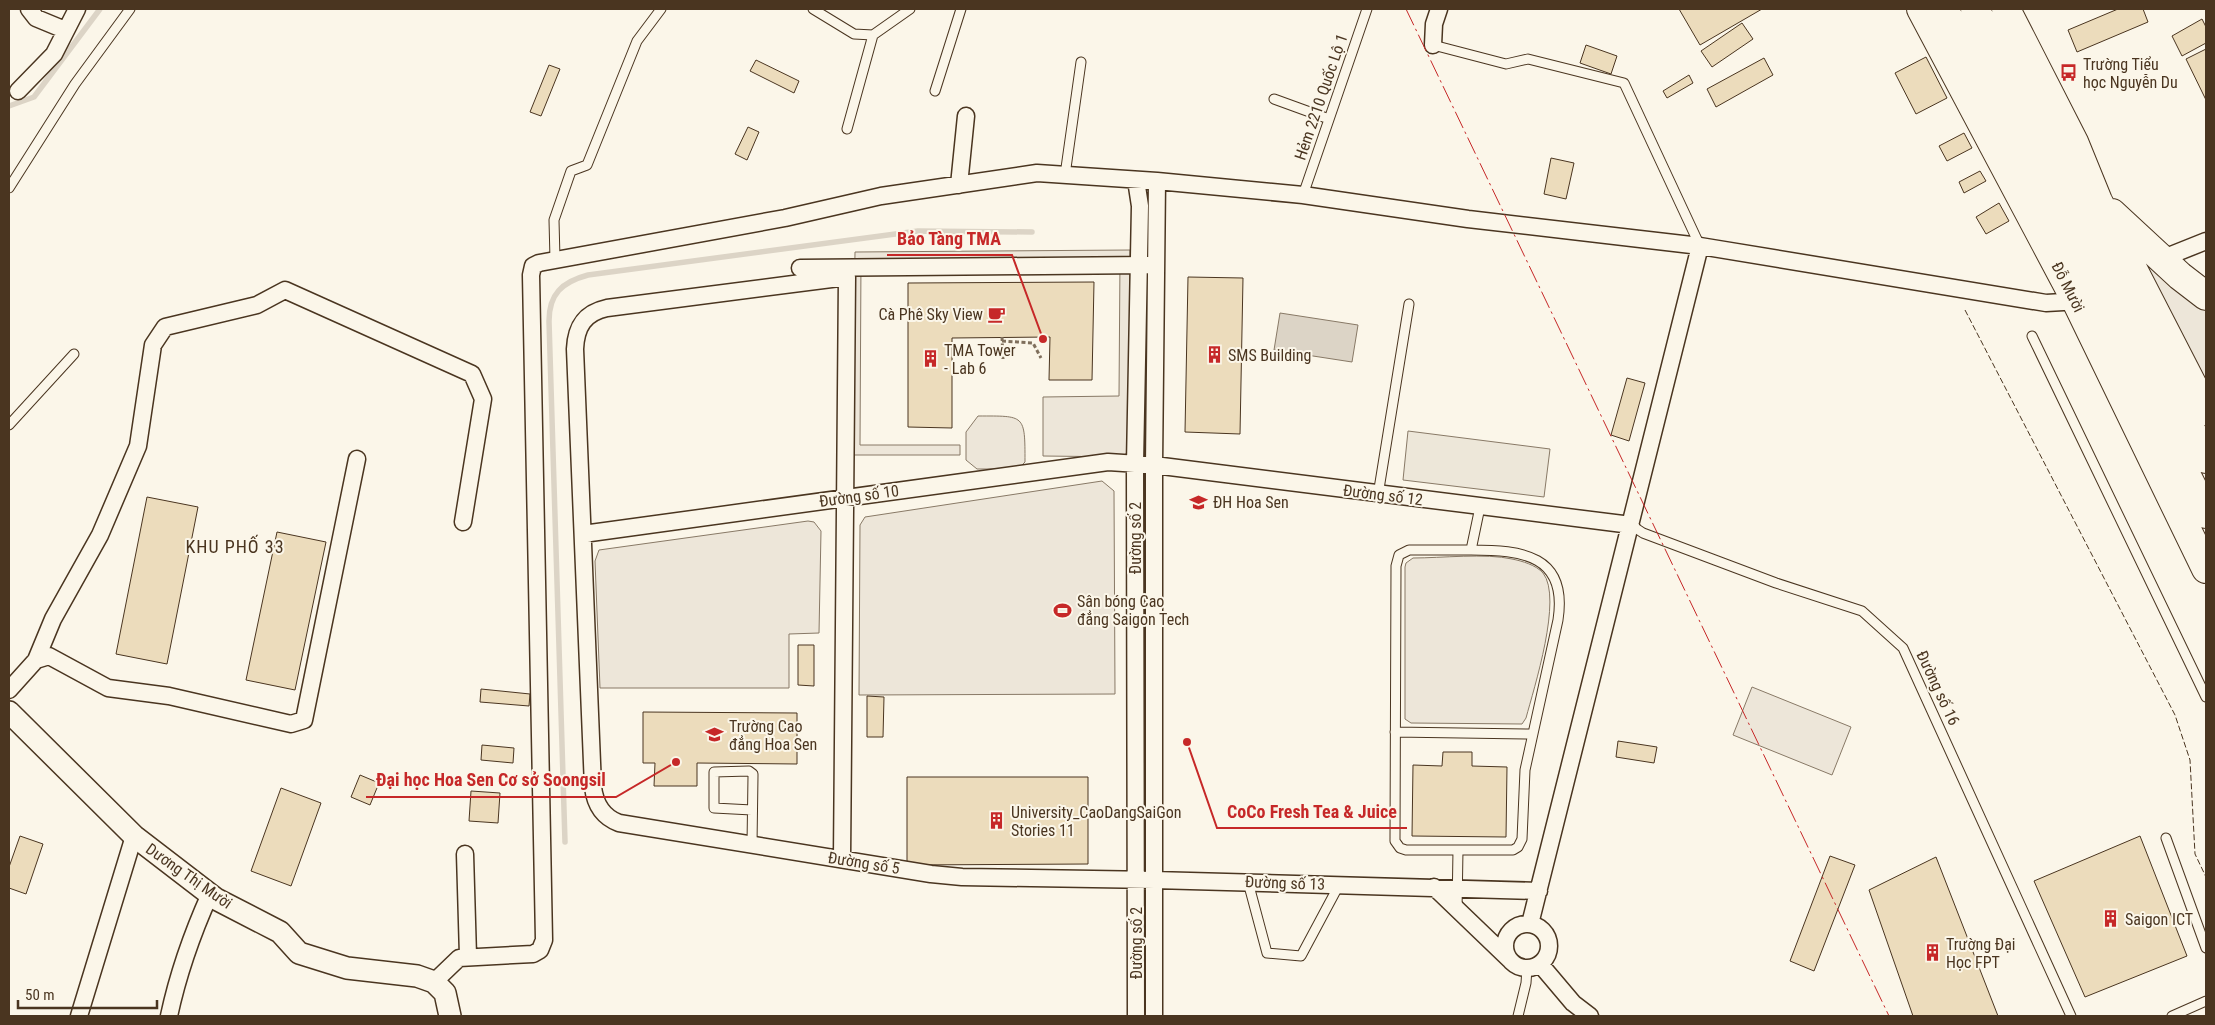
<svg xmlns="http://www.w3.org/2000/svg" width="2215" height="1025" viewBox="0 0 2215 1025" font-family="'Roboto Condensed',sans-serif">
  <rect width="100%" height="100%" fill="#fbf6e9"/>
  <path fill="#ede6d9" stroke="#887966" d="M1130,250V457L1043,456V397L1119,396L1120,259H861L860,445H960V455H852L855,252Z
    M2139,253L2206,310V393Z
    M978,416C1025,416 1025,414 1025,462L1018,469H977L966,460V432Z
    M1102,481L1114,491L1115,694L859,695L860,525L865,517Z
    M808,521L814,522L821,531L819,633L789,634V688H600L595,561L599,550Z
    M1413,558C1441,558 1486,553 1512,559C1522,561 1536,565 1543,573C1563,598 1534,688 1526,718L1522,724L1411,723L1405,719V567L1406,563Z
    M1752,687L1851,727L1832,775L1733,735Z"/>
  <path fill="#ede7d9" stroke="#887966" d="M1408,431L1550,449L1544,497L1403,480Z"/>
  <path fill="#dcd4c6" stroke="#887966" d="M1280,313L1358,325L1352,362L1274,350Z"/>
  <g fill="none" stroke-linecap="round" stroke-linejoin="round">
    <path stroke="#dcd4c6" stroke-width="5.5" d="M9,106L34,97L100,9
      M565,842L549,321C549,294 562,282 588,275L918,231L1032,232"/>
  </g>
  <path fill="#ecdcbc" stroke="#4a3520" d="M1679,9H1762L1700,45Z
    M2118,9H2143L2148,22L2077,52L2068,30Z
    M2202,19L2206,27V43L2182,56L2172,36Z
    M1742,23L1753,39L1712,67L1701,51Z
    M1586,45L1617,56L1611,74L1580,63Z
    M2206,49V100L2186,59Z
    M1926,57L1947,98L1916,114L1895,73Z
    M1764,58L1773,75L1716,107L1707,89Z
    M756,60L799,81L794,93L750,71Z
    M549,65L560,69L541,116L530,112Z
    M1689,75L1693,83L1667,98L1663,91Z
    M748,127L759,132L747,160L735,154Z
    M1964,133L1972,148L1947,161L1939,146Z
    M1551,158L1574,163L1566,199L1544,194Z
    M1980,171L1986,181L1964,193L1959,182Z
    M1999,203L2009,221L1986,234L1976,217Z
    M1188,277L1243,278L1240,434L1185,432Z
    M1094,282L1092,380H1049L1050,337L952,338V428L908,427V283Z
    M1627,378L1645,383L1629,441L1611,435Z
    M147,497L198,507L167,664L116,654Z
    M277,532L326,542L295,690L246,680Z
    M798,645H814V686L798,685Z
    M481,689L530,694L529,706L480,702Z
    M867,696L884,697L883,737H867Z
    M643,712L797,713V764L697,763V786H654L655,763H643Z
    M1618,741L1657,747L1654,763L1616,757Z
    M482,745L514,748L513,763L481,760Z
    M1443,752H1472V766L1507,767L1506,837L1412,836L1413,765L1442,766Z
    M360,775L379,783L370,805L351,797Z
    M907,777H1088V864L907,865Z
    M281,788L321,803L291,886L251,871Z
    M471,791L500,793L498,823L469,821Z
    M20,836L43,844L26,894L9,888V867Z
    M2140,836L2187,956L2085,997L2034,881Z
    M1830,856L1855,865L1814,971L1790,961Z
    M1936,857L1998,1016H1913L1869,890Z"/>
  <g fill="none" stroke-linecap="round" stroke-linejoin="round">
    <defs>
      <path id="service" d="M813,9L854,34L873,35
        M1433,45L1506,64L1528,59L1624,83L1700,246
        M935,91L961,9
        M1274,99L1329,119
        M847,129L873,35L910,9
        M1065,175L1081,62
        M9,188L75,84L130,9
        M1303,195L1367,9
        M555,259L554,220L571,171L587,165L637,41L661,9
        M2032,336L2206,697
        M9,425L74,354
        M1378,495L1409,304
        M1631,525L1643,533L1776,583L1862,611L1903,648L2071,1016
        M1409,550C1430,550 1451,550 1471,550C1522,550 1568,555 1558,620L1525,770L1522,839L1518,847L1513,850H1406L1400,848L1395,841L1396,566L1399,555Z
        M1471,550L1480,507
        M1395,732L1532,734
        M2166,838L2206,948
        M752,844L753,776V774L749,771L714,772V808L752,810
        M1248,882L1267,953L1301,956L1339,885
        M1457,910L1458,850
        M1518,1016L1526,983L1527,968
        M2172,1016L2206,1001"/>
      <path id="minor" d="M29,9L36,18L65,30
        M1433,45L1434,24L1439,9
        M18,91L54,54L77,9
        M959,185L966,116
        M2161,259L2206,241
        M800,268L1148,265
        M583,534L1108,462L1154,465L1631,525
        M36,660L53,619L100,535L138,446L153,345L165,327L257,305L285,290L472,374L483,399L463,522
        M9,690L36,660L49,656L108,688L169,696L291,724L304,720L357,459
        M465,854L468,956
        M842,859L847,277L607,308C584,313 576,327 575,349L593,787C595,804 603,817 619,823L931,874L962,877L1154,880L1539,891
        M1434,887L1510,960
        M1505 946a22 22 0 1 1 44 0a22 22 0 1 1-44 0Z
        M1530,924L1700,246
        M1540,964L1573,1003L1590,1016
        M434,982L459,958L533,954L540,950L544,940L531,275L533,266L539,263L785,218L881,196L1037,173L1157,181L1303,195L1468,219L1700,246L2046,303L2081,301
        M79,1016L134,836
        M169,1016C178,974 192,934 210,894
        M1136,1016L1135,463L1140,206L1136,180
        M1154,1016V465L1157,181"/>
      <path id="tertiary" d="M9,712L134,836L216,899L280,932L299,953L347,968L417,976L434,982L445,993L450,1016"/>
      <path id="trunk" d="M1921,9L2076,301L2206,569
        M1944,9L2099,300L2206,514
        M1975,9L2206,459
        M2006,9L2074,142L2098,201L2206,411
        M2112,213L2180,276L2206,296"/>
    </defs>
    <use href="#service" stroke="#4a3520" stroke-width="11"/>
    <use href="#minor" stroke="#4a3520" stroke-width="19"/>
    <use href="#tertiary" stroke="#4a3520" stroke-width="24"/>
    <use href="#trunk" stroke="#4a3520" stroke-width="30"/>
    <path stroke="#7f6f5c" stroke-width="3" stroke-dasharray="4 2.5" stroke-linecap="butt" d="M1002,337L1003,359
      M1002,341L1033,343L1041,358"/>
    <use href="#service" stroke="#fbf6e9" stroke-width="9"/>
    <use href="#minor" stroke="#fbf6e9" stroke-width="16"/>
    <use href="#tertiary" stroke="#fbf6e9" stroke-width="21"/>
    <use href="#trunk" stroke="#fbf6e9" stroke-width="28"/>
    <path stroke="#4a3520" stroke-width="1" stroke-dasharray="6 2.5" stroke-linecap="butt" d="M1965,310L2175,715L2190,760L2195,854L2206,877"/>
    <path stroke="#c62828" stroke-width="1" stroke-dasharray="18 4 2.5 4" stroke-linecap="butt" d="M1406,9L1889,1016"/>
  </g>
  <defs>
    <symbol id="bus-bare" viewBox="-9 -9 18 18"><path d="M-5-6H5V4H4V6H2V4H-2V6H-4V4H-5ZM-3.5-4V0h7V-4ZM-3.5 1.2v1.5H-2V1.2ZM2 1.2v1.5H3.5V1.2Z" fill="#c62828" stroke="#fbf6e9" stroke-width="2.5" paint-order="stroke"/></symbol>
    <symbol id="cafe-bare" viewBox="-9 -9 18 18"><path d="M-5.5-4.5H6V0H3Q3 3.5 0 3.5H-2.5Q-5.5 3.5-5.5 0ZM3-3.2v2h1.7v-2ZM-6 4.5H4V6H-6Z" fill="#c62828" stroke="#fbf6e9" stroke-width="2.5" paint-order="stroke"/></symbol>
    <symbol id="building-bare" viewBox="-9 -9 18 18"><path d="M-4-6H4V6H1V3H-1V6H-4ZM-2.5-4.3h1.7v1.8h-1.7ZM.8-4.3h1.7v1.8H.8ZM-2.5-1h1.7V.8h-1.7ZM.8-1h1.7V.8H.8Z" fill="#c62828" stroke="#fbf6e9" stroke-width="2.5" paint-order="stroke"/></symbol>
    <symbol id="university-bare" viewBox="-9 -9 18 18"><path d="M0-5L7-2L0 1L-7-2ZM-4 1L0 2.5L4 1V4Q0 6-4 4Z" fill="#c62828" stroke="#fbf6e9" stroke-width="2.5" paint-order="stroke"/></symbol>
    <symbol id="stadium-bare" viewBox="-9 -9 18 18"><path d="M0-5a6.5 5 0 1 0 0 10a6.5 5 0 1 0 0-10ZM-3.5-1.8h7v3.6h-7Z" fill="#c62828" stroke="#fbf6e9" stroke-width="2.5" paint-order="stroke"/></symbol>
  </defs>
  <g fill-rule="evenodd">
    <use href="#bus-bare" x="2056" y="60" width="25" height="25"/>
    <use href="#cafe-bare" x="984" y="302" width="25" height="25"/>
    <use href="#building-bare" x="1202" y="342" width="25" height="25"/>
    <use href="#building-bare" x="918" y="346" width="25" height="25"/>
    <use href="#university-bare" x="1186" y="490" width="25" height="25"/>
    <use href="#stadium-bare" x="1050" y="598" width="25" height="25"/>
    <use href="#university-bare" x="702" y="722" width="25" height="25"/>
    <use href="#building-bare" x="984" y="808" width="25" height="25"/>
    <use href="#building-bare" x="2098" y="906" width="25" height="25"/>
    <use href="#building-bare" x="1920" y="940" width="25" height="25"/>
  </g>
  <g text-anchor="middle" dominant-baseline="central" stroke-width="4" stroke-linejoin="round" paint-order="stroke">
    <g font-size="16" fill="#4a3520" stroke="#fbf6e9" text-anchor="start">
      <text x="2083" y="64">Trường Tiểu<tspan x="2083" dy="18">học Nguyễn Du</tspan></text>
      <text x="983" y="314" text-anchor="end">Cà Phê Sky View</text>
      <text x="944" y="350">TMA Tower<tspan x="944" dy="18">- Lab 6</tspan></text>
      <text x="1228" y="355">SMS Building</text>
      <text x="1213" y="502">ĐH Hoa Sen</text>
      <text x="1077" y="601">Sân bóng Cao<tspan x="1077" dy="18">đẳng Saigon Tech</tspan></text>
      <text x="729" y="726">Trường Cao<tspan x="729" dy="18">đẳng Hoa Sen</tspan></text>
      <text x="1011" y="812">University_CaoDangSaiGon<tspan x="1011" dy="18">Stories 11</tspan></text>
      <text x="2125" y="919">Saigon ICT</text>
      <text x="1946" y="944">Trường Đại<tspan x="1946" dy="18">Học FPT</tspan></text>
    </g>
    <g font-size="16" fill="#4a3520" stroke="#fbf6e9">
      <text transform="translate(1321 97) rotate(-71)">Hẻm 2210 Quốc Lộ 1</text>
      <text transform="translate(2068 287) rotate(63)">Đỗ Mười</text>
      <text transform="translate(1383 495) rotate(7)">Đường số 12</text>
      <text transform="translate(859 496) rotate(-8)">Đường số 10</text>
      <text transform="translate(1135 538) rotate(-90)">Đường số 2</text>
      <text transform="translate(1938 688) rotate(65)">Đường số 16</text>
      <text transform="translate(864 863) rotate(9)">Đường số 5</text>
      <text transform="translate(189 876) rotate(35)">Dương Thị Mười</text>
      <text transform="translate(1285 883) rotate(2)">Đường số 13</text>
      <text transform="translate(1136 943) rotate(-90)">Đường số 2</text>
    </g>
    <g font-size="18" letter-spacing="1" fill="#4a3520" stroke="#fbf6e9">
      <text x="235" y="546">KHU PHỐ 33</text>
    </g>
  </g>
  <path fill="none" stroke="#c62828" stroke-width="2" d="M1043 339L1012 255H887M676 762L616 797H366M1187 742L1217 828H1407"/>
  <g fill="#c62828" stroke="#fbf6e9" stroke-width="2">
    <circle cx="1043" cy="339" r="5"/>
    <circle cx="676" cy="762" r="5"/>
    <circle cx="1187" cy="742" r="5"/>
  </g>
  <g font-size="18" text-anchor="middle" font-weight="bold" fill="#c62828" stroke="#fbf6e9" stroke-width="4" stroke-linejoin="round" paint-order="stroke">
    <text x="949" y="245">Bảo Tàng TMA</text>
    <text x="491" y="786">Đại học Hoa Sen Cơ sở Soongsil</text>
    <text x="1312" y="818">CoCo Fresh Tea &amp; Juice</text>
  </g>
  <rect width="2215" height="1025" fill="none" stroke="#4a3520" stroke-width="20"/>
  <path d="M18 1000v8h139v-8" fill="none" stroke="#4a3520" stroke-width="2.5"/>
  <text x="25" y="1000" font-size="15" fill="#4a3520" stroke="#fbf6e9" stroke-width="4" paint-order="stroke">50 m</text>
</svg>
